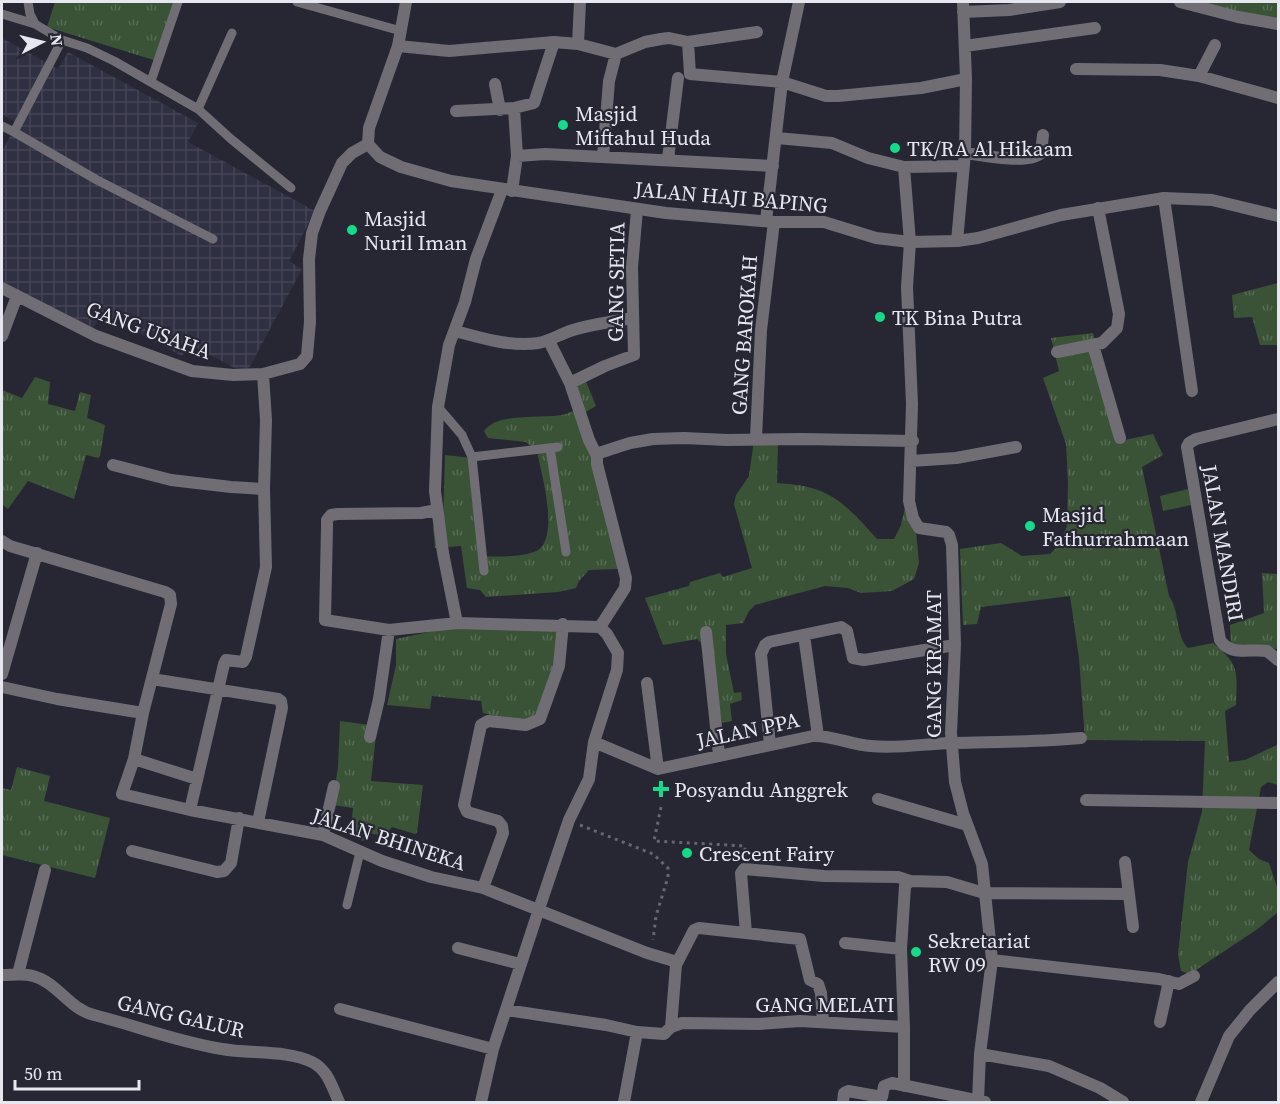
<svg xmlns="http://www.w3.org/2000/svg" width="1280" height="1104" viewBox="0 0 1280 1104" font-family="'Source Serif 4',serif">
  <defs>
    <pattern id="industrial-grid" width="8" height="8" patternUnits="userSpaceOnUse" patternTransform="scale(1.5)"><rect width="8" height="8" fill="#303043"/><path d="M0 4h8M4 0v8" fill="none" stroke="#445"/></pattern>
    <pattern id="grass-tufts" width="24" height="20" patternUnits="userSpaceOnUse" patternTransform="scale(1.5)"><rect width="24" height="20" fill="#3a5337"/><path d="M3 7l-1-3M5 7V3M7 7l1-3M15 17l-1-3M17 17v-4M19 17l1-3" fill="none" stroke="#566c54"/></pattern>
  </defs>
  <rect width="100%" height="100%" fill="#272734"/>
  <path fill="url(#industrial-grid)" d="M2,38L58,69L68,52L198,123L188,142L315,211L289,261L302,269L246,374L189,344L182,356L102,313L92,331L2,282V151L17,123L2,114Z"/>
  <path fill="url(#grass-tufts)" d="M55,2H175L157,61L47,27Z
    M1189,2H1278V23Z
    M1278,283V345H1260L1252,317L1234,318L1232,295Z
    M1093,333L1115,413L1125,440L1153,434L1163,455L1142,467L1169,596C1180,611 1175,635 1188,648L1213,643C1240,665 1237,671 1236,705L1225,711L1229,762L1245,760L1277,745L1278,740V785L1268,782L1261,787L1249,850L1259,859L1269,863L1278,890V912L1259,928L1190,974L1181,971L1178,954L1188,862L1202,812L1205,741L1085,740L1079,658L1070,596L981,607L977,624L963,625L960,549L1001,543L1022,556L1050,554L1057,547L1067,527L1068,482L1066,444L1043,378L1059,371L1051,338Z
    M35,377L50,382L48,404L75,411L80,392L91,395L87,418L105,425L100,456L98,458L86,455L74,499L28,481L8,509L2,504V390L22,398Z
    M585,379L596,406L584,413L624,565L617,569L589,570L579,581L576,588L558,592L486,597L480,590L467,588L461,546L435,548L433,527L443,523L445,455L471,458L482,556C498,557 519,557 534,552C562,542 541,473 537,451L526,442L488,438L484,431C498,411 544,420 566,414C571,412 575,410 579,408L575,385Z
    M754,440L778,442L777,483C789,484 803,485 815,489C842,498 859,519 877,539H894L901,525L905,508L914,509L919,563L914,579L892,591L861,593L848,588L825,586L755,605L749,611L743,623L726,625V654L734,693L741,692L742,700L730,704L732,721L722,723L710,651L697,639L663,645L645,598L689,586L690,582L720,573L723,577L752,568L734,504L736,495L749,476Z
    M1262,573L1278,574V649L1231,645L1230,625L1264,613Z
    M457,626L560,628L558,663L540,715L522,723L483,713L481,701L432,696L430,709L387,705L396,665V639Z
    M340,721L377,726L371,781L423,785L417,833L415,834L392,827L385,836L368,833L363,841L350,836L353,808L332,805L338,767Z
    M17,767L50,776L44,801L110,818L95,878L2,855V788L11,790Z"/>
  <path fill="#3a5337" d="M1188,489L1191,505L1163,511L1160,496Z"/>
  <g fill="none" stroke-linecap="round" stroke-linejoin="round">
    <path stroke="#666672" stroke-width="3" stroke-dasharray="3 4.5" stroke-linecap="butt" d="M661,807L654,841L745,846V856
      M580,825L653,854L668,868V877L656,916L653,940"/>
    <path stroke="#706e74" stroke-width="9" d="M28,2L30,14L35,24L62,40L87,48L114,61L198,109L231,139L291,188
      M297,2L401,31
      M2,14L35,24
      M62,40L14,132L97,180L213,239
      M151,81L178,2
      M198,109L232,33
      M2,126L14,132
      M438,407L462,435L472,457L484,571
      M550,448L566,552
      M472,457L558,447
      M347,905L360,852"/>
    <path stroke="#706e74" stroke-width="12" d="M1180,2L1238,17L1278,24
      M963,12L1009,10L1060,2
      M688,42L690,74L782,82L826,96H838L921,88L966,79
      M578,44L580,2
      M398,46L449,51L554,42L578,44L616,54L645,42L661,39L669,38L688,42L757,32
      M965,46L1095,28
      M1076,69L1160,70L1199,76L1278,98
      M1199,76L1215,45
      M495,84L500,110
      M456,111L514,108
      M777,138L832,143L868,158L904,167L964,166
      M965,153C982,155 1029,165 1041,153L1043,135
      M517,156L545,154L773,166
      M603,157L609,81L616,54
      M668,159L678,78
      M904,167L910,242L907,287L912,404L909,501L913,518L919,528L946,532L949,535L952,545L955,645L951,733L955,782L963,813L982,864L992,960L980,1054L978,1101
      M512,191L517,156L514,108L534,103L554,42
      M1164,198L1192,391
      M766,221L782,82L799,2
      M957,241L965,153L966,79L963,2
      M2,288L96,336L192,371L233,375L263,374L300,364L307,356L308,344L310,322L309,259L312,233L320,211L342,163L352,153L368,144
      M455,331C481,338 510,347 538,343C550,341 560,334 573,330C592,324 612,322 632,318
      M2,336L17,296
      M549,341L570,383L589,440L597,456
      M1093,345L1120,438
      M1057,352L1102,343L1117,328L1119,314L1098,208
      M570,383L605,366L634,355L632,267L637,210
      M1278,419L1196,439L1189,443L1187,447L1220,640C1231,657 1250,648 1267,651L1278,660
      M756,438L761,330L774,222
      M911,461L956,458L1016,447
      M113,465L171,480L231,487L264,489
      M437,510L421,513L338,514L331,515L327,520V527L325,620L389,630L457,623L600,627
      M2,541L10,546L165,592L170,595L171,604L143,713L134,759L122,794L190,810L323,835L382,861L431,877L483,888L647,953L674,961L676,965L671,1027
      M457,623L443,553L435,491L438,407L449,345L465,302L476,259L502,190
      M600,627L625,588L626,578L597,464V456L599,453L630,443L653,439L684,438L727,440L802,439L913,441
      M706,632L719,755
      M804,635L818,736
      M2,674L37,553
      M152,679L278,699L281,701L282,708L258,822
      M647,683L658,769
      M2,687L57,699L143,713
      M370,737L379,699L389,630
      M594,742L658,769L813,736C832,735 851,745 871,746C896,749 923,744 949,743C993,742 1037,742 1081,738
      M770,745L761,654L765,645L769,642L841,627L847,631L853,658L864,660L955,645
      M134,759L197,779
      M878,799L967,825
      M1086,800L1278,803
      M190,810L224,664L226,660L243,662L246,657L266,567L264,489L266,420L263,374
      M323,835L334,786
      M132,851L217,872L224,871L231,863L239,818
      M1125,862L1133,927
      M483,888L503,833L502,826L498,821L467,812L464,805L481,725L488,721L526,725L540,719L559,666L563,624
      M746,933L741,873L744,869L824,876L898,877L910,881
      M845,943L901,949
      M458,948L520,964
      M992,960L1159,979L1179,984L1194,976
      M676,965L694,930L699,928L800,939L810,980L818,984L821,993L823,1022
      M18,974L45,870
      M2,975C12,975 23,973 33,976C57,982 69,1009 94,1015C137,1026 178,1042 222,1049C249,1054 288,1050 312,1062C328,1070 332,1087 339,1102
      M340,1009L493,1049
      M506,1010L606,1025L637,1032L624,1102
      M1160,1022L1169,981
      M904,1027V1086
      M637,1032L664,1034L671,1027L682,1023L759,1024L800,1021L904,1027L901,949L905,886L910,881L947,882L984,893L1129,894
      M980,1054L1049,1066L1100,1088L1123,1102
      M481,1102L493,1049L539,909L569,820L589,779L594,742L617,670L618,653L607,634L600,627
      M843,1102L844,1093L848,1091L882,1097L884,1086L892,1083L985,1102
      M1201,1102L1229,1036L1250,1010L1278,982"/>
    <path stroke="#706e74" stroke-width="12" d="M406,2L398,46L369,128L368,144L380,157L401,167L451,181L666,213L774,222H824L876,238L910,242L957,241L978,238L1061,215L1164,198L1212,200L1278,216"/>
  </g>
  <g fill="#16d989" stroke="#272734" stroke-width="2">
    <circle cx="563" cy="125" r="6"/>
    <circle cx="895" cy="148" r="6"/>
    <circle cx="352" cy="230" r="6"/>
    <circle cx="880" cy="317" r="6"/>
    <circle cx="1030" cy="526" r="6"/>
    <path d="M658 780h6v6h6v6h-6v6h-6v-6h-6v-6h6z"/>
    <circle cx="687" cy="853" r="6"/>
    <circle cx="916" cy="952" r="6"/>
  </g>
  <g text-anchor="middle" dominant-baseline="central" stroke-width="4.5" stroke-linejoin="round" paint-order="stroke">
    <g font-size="21" fill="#e7e7f0" stroke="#272734" text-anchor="start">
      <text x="575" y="113">Masjid<tspan x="575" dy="24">Miftahul Huda</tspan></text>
      <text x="907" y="148">TK/RA Al Hikaam</text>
      <text x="364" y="218">Masjid<tspan x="364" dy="24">Nuril Iman</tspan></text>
      <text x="892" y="317">TK Bina Putra</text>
      <text x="1042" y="514">Masjid<tspan x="1042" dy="24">Fathurrahmaan</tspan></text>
      <text x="674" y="789">Posyandu Anggrek</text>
      <text x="699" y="853">Crescent Fairy</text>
      <text x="928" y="940">Sekretariat<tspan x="928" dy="24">RW 09</tspan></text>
    </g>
    <g font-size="21" fill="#e7e7f0" stroke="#272734">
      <text transform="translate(731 197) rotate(5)">JALAN HAJI BAPING</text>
      <text transform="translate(616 282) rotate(-89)">GANG SETIA</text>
      <text transform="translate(149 330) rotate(20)">GANG USAHA</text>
      <text transform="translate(744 335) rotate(-86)">GANG BAROKAH</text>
      <text transform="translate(1223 543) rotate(80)">JALAN MANDIRI</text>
      <text transform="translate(933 664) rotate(-90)">GANG KRAMAT</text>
      <text transform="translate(748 730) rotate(-12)">JALAN PPA</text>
      <text transform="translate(389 839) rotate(18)">JALAN BHINEKA</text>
      <text x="825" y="1004">GANG MELATI</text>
      <text transform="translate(181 1016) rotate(13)">GANG GALUR</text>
    </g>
  </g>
  <rect width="1280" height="1104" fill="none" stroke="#e7e7f0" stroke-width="6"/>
  <g transform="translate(42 42) rotate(83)" stroke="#272734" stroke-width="4.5" paint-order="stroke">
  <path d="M0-4.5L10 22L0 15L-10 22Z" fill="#e7e7f0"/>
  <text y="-9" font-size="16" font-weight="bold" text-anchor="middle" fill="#e7e7f0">N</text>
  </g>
  <path d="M15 1080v9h124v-9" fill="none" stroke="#e7e7f0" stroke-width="3"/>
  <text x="24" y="1080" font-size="18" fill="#e7e7f0" stroke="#272734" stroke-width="4.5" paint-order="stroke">50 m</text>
</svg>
